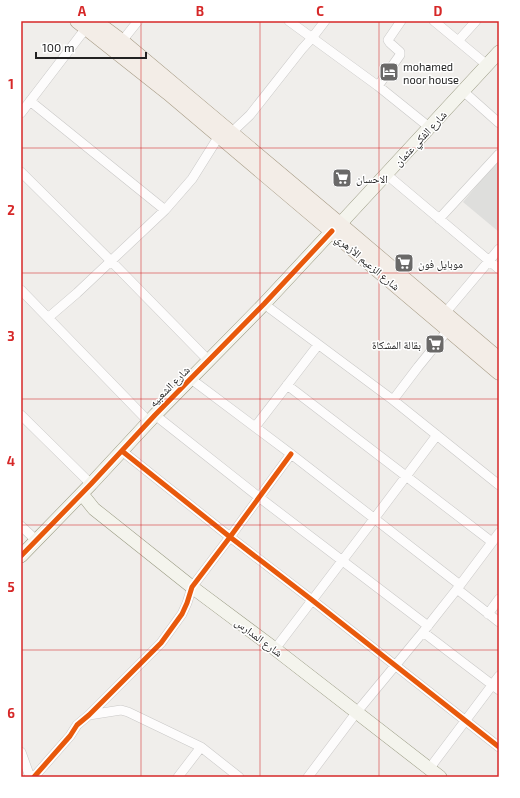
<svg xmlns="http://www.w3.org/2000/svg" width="520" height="798" viewBox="0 0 520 798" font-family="'Exo 2','Noto Naskh Arabic',sans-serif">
  <rect width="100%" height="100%" fill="#f0eeeb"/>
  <path fill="#dededc" d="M499,159V232L463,202Z"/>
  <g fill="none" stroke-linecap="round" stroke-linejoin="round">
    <defs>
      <path id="street" d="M289,21L378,86L429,127
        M434,21L487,65
        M122,41L138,21
        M458,41L476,21
        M378,86L400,55V52L390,43L388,40L401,21
        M463,91L499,123
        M30,101L165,210
        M21,113L86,28
        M21,172L111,261L209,361
        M386,174L499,269
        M439,219L499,154
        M21,290L149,422
        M264,304L393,400L499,485
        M445,313L499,249
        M49,317L77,293L165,210L192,179L219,136L231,133L250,115L302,49L312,38L325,21
        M191,379L291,454L460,585
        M287,385L492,542
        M393,400L418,367L448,330
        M21,415L91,484
        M155,415L260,498L428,626
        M255,427L318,345
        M122,451L230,537L312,600L499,747
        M21,526L36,540
        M457,589L499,622
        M488,614L499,599
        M423,632L499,690
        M275,649L374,519L437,435
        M89,715L121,710L128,712L201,747L178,777
        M201,747L239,777
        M21,752L30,777
        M429,769L499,676
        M34,777L70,736L77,725L89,715L161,643L182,614L187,603L192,587L230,537L291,454
        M308,777L356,713L423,632L457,589L499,533"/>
      <path id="secondary" d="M340,224L499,52
        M82,494L94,509L192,587L275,649L440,777
        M21,556L91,484L155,415L264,304L332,231"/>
      <path id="primary" d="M77,21L168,93L499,373
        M95,21L122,41L340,224L499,359"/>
    </defs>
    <use href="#street" stroke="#c9c8c7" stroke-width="10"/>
    <use href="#secondary" stroke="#999a82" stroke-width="14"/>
    <use href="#primary" stroke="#a79c86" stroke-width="15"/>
    <use href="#street" stroke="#fdfcfc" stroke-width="9"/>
    <use href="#secondary" stroke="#f4f4ed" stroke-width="13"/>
    <use href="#primary" stroke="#f3ede7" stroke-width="14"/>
    <defs>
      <path id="cycleway" d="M122,451L230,537L312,600L499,747
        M21,556L91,484L155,415L264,304L332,231
        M34,777L70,736L77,725L89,715L161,643L182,614L187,603L192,587L230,537L291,454"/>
    </defs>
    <use href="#cycleway" stroke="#fff" stroke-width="8"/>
    <use href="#cycleway" stroke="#e8590c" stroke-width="5"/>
  </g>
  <path fill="none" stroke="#d62828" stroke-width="1" stroke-opacity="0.55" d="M141,21V777M260,21V777M379,21V777M21,148H499M21,273H499M21,399H499M21,525H499M21,650H499"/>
  <defs>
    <symbol id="hotel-square" viewBox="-11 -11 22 22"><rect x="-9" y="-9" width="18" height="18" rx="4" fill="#6a6968" stroke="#fff"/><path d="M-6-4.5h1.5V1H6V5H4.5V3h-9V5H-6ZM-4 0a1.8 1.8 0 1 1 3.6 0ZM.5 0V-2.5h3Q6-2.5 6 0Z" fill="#fff"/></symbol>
    <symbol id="supermarket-square" viewBox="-11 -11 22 22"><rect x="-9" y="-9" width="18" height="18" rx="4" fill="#6a6968" stroke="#fff"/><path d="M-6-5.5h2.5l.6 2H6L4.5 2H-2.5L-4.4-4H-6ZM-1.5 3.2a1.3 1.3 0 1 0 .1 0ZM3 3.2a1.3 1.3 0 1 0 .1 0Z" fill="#fff"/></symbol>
  </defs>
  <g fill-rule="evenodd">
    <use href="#hotel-square" x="378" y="61" width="22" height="22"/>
    <use href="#supermarket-square" x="331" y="167" width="22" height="22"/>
    <use href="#supermarket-square" x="393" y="252" width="22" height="22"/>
    <use href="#supermarket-square" x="424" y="333" width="22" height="22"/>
  </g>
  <g text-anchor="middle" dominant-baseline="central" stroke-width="3" stroke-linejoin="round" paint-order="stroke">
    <g font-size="11" fill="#222" stroke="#fff" text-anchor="start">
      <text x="403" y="66">mohamed<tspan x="403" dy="13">noor house</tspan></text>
      <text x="356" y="178">الاحسان</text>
      <text x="418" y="263">موبايل فون</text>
      <text x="421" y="344" text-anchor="end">بقالة المشكاة</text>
    </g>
    <g font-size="11" fill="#222" stroke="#fff">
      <text transform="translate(420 138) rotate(-47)">شارع الفكي عثمان</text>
      <text transform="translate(368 262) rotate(40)">شارع الزعيم الأزهري</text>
      <text transform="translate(169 386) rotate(-45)">شارع الشعبيه</text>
      <text transform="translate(259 637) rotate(37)">شارع المدارس</text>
    </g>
  </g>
  <rect width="520" height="798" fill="none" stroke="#ffffff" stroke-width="44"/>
  <path d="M36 52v6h110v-6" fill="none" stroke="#222222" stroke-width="2"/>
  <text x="42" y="52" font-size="12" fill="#222222" stroke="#ffffff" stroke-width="3" paint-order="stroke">100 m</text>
  <rect x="22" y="22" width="476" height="754" fill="none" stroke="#d62828" stroke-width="1.5"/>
  <g font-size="13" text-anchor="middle" font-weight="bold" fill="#d62828">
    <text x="82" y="16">A</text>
    <text x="200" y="16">B</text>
    <text x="320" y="16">C</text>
    <text x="438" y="16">D</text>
    <text x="11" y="89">1</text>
    <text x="11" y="215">2</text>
    <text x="11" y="341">3</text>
    <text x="11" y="466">4</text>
    <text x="11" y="592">5</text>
    <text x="11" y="718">6</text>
  </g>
</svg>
